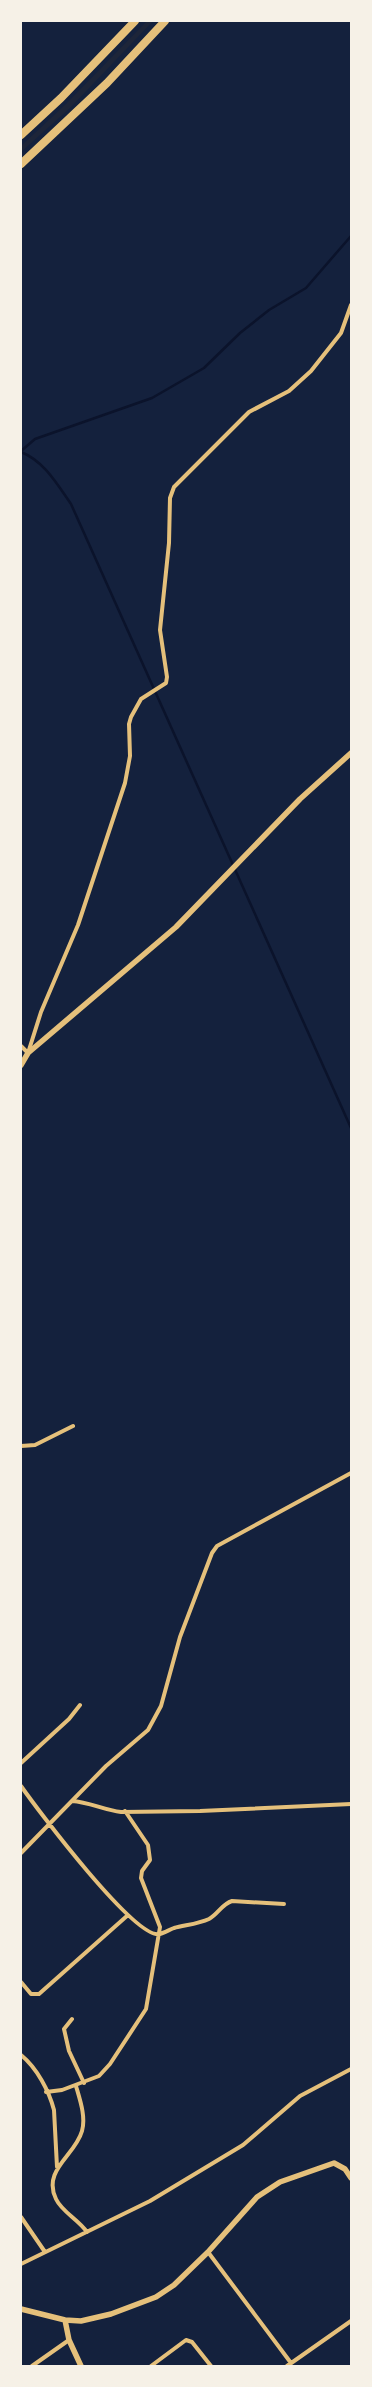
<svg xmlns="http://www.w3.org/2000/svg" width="372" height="2387" viewBox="0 0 372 2387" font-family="'Noto Sans',sans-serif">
  <rect width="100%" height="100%" fill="#14213d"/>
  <path fill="#1d2539" d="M147,21H153L70,108L21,152V146L66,104Z"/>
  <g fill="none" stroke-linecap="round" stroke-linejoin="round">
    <path stroke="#0b132b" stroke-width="2.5" d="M21,451L35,439L152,398L204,368L240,333L269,310L306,288L351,236
      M21,452C44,461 57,484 71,504L351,1128"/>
    <path stroke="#e5c07b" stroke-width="4" d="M21,1046L28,1053
      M28,1053L41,1012L78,925L125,783L130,756L129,724L131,717L141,699L166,683L167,677L160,630L169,543L170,498L174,487L249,412L289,391L311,371L341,333L351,305
      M21,1446L35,1445L73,1426
      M21,1763L69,1719L80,1705
      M21,1786C37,1809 136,1941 160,1934C164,1933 169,1930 174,1928C185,1925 198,1924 209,1919C218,1914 222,1904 232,1901L284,1904
      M72,1801C89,1802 104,1810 121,1812L200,1811L351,1804
      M21,1853L106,1766L148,1730L161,1706L180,1637L212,1553L217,1546L351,1473
      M21,1982L31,1994H39L128,1915
      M72,2019L64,2029L69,2051L84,2083
      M21,2055C37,2068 49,2091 54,2110L57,2167
      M76,2086C80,2100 86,2117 82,2131C75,2156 42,2170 56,2199C62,2212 78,2219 87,2232
      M46,2092L62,2090L99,2076L110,2064L146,2009L160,1927L141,1878L142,1871L150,1860L148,1845L125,1811
      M21,2217L45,2252
      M208,2252L291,2363
      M21,2264L150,2201L243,2145L300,2096L351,2069
      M32,2366L69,2340
      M151,2366L186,2340L192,2342L211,2366
      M287,2366L351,2321"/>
    <path stroke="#e5c07b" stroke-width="5.5" d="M21,1065L28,1053L176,927L300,799L351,753
      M21,2309L65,2320L81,2321L111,2314L156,2297L174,2285L208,2252L257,2197L280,2182L334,2163L345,2169L351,2178
      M65,2320L69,2340L81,2366"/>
    <path stroke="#e5c07b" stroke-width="8" d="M21,135L61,98L135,21
      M21,164L107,83L165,21"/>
  </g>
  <rect width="372" height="2387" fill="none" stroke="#f6f1e7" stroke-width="44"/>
</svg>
